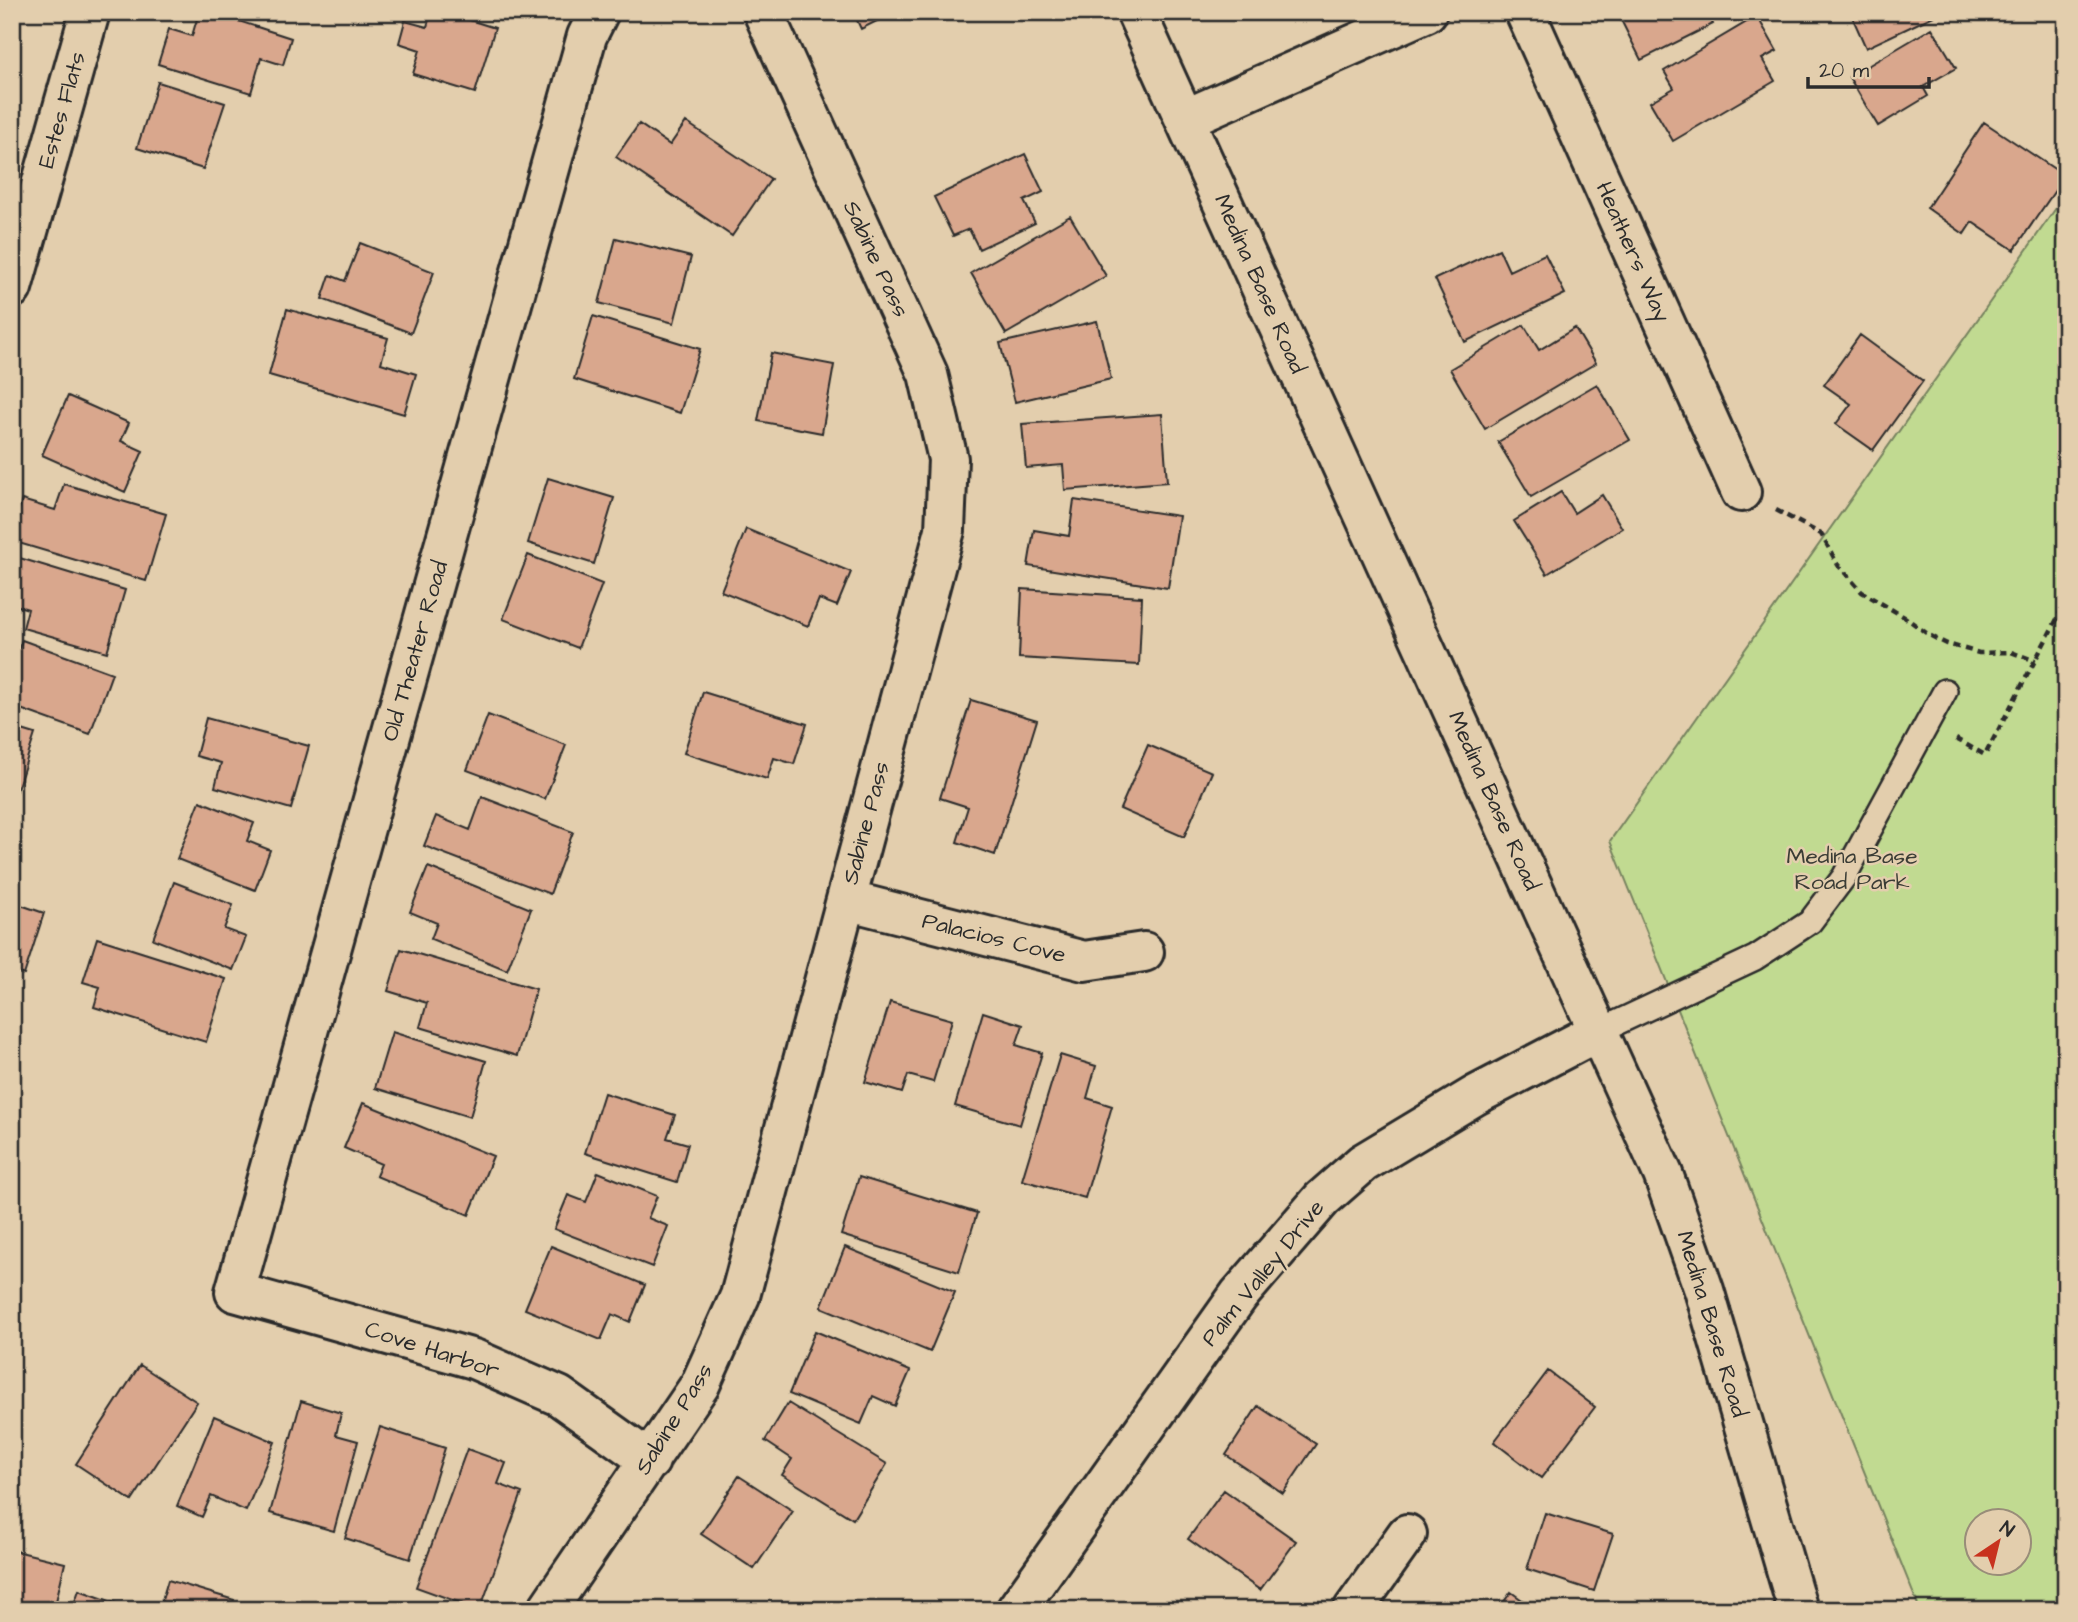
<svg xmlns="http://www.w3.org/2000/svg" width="2078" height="1622" viewBox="0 0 2078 1622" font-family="'Architects Daughter',sans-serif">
  <rect width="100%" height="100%" fill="#e3cead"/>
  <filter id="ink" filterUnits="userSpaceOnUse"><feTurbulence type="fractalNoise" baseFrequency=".0143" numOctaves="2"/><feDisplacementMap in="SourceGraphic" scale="14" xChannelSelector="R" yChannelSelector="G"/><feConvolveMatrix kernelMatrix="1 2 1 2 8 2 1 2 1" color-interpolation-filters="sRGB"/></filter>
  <g filter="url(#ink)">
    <path fill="#c1da91" stroke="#76825e" stroke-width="2" fill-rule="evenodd" d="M2066,194V1610H1920L1610,841ZM1976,1520H2018V1562H1976Z"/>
    <path fill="#d9a78d" stroke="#2b2b2b" stroke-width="2" d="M199,12H211L291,38L283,65L261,58L251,93L158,64L169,29L192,36Z
      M431,12H444L495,28L475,93L413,74L420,50L399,43L405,21L427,27Z
      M853,12H895L861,29Z
      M1617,12H1707L1713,24L1641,60Z
      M1850,12H1942L1866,48Z
      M1757,16L1777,51L1762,59L1775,81L1673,141L1650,102L1674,88L1664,71Z
      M1932,28L1956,68L1923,87L1928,96L1878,126L1849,77Z
      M158,82L225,103L203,169L137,148Z
      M686,122L771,179L732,236L616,157L639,124L670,145Z
      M1984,122L2065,176L2014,250L1972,222L1964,234L1927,208Z
      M1025,154L1043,192L1024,201L1035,223L979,249L969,229L953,236L934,197Z
      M1070,216L1106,276L1006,334L971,273Z
      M616,238L691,257L674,323L599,303Z
      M360,243L434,272L411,333L322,299L330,275L345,281Z
      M1499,249L1509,271L1545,254L1565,294L1465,342L1435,279Z
      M287,309L388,338L381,363L416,374L404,414L269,375Z
      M593,316L700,349L680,413L574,379Z
      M1097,321L1111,379L1015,402L1000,343Z
      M1524,325L1539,350L1575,328L1596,363L1485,429L1450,369Z
      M1860,335L1923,381L1873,450L1836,424L1851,404L1824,385Z
      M771,353L834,365L822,433L758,421Z
      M1597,384L1630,440L1531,497L1498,442Z
      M68,396L129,423L121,441L143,451L125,492L42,455Z
      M1162,414L1167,482L1065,490L1063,465L1026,468L1022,424Z
      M548,478L614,498L594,564L528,543Z
      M64,484L166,514L146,581L12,541V532L22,500L55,510Z
      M1561,492L1574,513L1602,495L1622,528L1547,574L1514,521Z
      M1074,500L1179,516L1168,588L1028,566L1034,530L1069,536Z
      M746,529L851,572L837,606L819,599L808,626L721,591Z
      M528,555L602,584L578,648L503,619Z
      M13,556L125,590L107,652L23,628L28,609L12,604Z
      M1022,589L1142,597L1139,665L1019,658Z
      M22,640L112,673L90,734L12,706V667Z
      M703,692L807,724L794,764L774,758L767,779L684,753Z
      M971,700L1037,720L995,855L957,842L968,807L940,798Z
      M488,715L566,745L545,799L467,770Z
      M206,718L309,746L291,809L215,787L221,763L196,756Z
      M12,727L35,734L14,799H12Z
      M1148,745L1212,772L1184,837L1120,809Z
      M482,797L573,832L550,894L424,846L436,816L470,830Z
      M200,801L254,823L247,841L270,850L255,890L177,859Z
      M428,867L531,909L507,970L431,939L437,923L410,912Z
      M174,882L233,905L224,929L246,937L233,970L153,939Z
      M12,902L44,913L24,975L12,971Z
      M97,938L226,979L206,1042L94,1007L100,987L83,982Z
      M401,949L536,989L517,1056L420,1027L427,1003L388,991Z
      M890,1002L952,1020L933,1082L908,1075L902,1093L865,1082Z
      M983,1012L1023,1025L1016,1045L1042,1053L1020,1125L955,1106Z
      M392,1032L486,1061L470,1117L375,1088Z
      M1060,1055L1096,1066L1087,1098L1112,1106L1085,1198L1022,1180Z
      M604,1093L675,1115L667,1138L688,1144L677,1182L585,1153Z
      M363,1103L493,1156L469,1215L376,1176L381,1164L344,1148Z
      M598,1172L657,1196L648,1218L668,1226L652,1267L554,1229L568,1195L586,1202Z
      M859,1177L977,1213L959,1272L841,1235Z
      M551,1246L645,1285L630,1322L612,1314L601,1340L525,1309Z
      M845,1247L955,1292L930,1352L821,1307Z
      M815,1331L910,1371L895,1406L873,1396L861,1424L789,1394Z
      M140,1365L197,1402L132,1501L76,1464Z
      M1548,1371L1595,1407L1541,1478L1494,1442Z
      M301,1401L341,1413L336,1435L358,1441L334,1531L270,1513Z
      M788,1403L887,1464L853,1519L782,1475L792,1459L765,1441Z
      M1258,1406L1316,1444L1283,1493L1226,1455Z
      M214,1416L275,1442L246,1511L211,1496L202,1517L177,1506Z
      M380,1427L445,1448L410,1559L345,1538Z
      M467,1449L506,1463L498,1484L522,1493L480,1610L416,1587Z
      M739,1476L793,1511L754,1569L701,1534Z
      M1224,1490L1296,1541L1260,1590L1188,1539Z
      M1545,1513L1613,1534L1594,1591L1527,1569Z
      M12,1550L65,1563L54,1610H12Z
      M168,1580L234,1600L231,1610H159Z
      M79,1590L135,1610H72Z
      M1511,1592L1536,1610H1498Z"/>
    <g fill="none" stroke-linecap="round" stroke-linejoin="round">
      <defs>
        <path id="lane" d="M1597,1032L1755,958L1810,922L1844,877L1945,691"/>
        <path id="street" d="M599,12L587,36L235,1292L474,1359L559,1396L650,1461
          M1525,12L1741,492
          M1185,119L1427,12
          M12,288L90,12
          M846,900L1084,961L1144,952
          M547,1610L700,1385L740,1296L945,530L948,459L928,374L763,12
          M1016,1610L1239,1295L1322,1199L1363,1163L1476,1095L1597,1032
          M1353,1610L1407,1534"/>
        <path id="secondary" d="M1136,12L1663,1174L1704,1290L1798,1610"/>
      </defs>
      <use href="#lane" stroke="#2b2b2b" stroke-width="28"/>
      <use href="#street" stroke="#2b2b2b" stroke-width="44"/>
      <use href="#secondary" stroke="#2b2b2b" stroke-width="44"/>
      <path stroke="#2b2b2b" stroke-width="4.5" stroke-dasharray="7 5" stroke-linecap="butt" d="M1776,510L1821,534L1838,565L1862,592L1906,618L1929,635L1947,644L1979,653L2011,652L2036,661
        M1956,739L1985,755L2066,602"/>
      <use href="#lane" stroke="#e3cead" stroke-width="23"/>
      <use href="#street" stroke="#e3cead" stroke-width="38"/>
      <use href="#secondary" stroke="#e3cead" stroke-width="38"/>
    </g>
  </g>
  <g text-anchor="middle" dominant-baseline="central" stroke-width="5" stroke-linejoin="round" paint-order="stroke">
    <g font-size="23" fill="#2b2b2b" stroke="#e3cead">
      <text transform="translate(62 110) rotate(-74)">Estes Flats</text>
      <text transform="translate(1633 252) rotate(66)">Heathers Way</text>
      <text transform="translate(876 259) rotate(65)">Sabine Pass</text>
      <text transform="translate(1260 284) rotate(66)">Medina Base Road</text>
      <text transform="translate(415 651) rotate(-74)">Old Theater Road</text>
      <text transform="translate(1494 801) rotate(66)">Medina Base Road</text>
      <text transform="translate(866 823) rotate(-75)">Sabine Pass</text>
      <text transform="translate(994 938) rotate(14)">Palacios Cove</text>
      <text transform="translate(1263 1273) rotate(-51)">Palm Valley Drive</text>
      <text transform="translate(1712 1324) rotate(73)">Medina Base Road</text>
      <text transform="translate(432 1350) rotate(18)">Cove Harbor</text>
      <text transform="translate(674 1419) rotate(-58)">Sabine Pass</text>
    </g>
    <g font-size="23" fill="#3a3c35" stroke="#e3cead">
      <text x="1852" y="856">Medina Base<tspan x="1852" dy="26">Road Park</tspan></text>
    </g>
  </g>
  <rect width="2078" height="1622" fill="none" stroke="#e3cead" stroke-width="42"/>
  <rect x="21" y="21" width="2036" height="1580" fill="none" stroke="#2b2b2b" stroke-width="2.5" filter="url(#ink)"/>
  <g transform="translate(1998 1542) rotate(35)"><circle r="33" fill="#e3cead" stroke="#998d79" stroke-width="2"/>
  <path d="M0-5L12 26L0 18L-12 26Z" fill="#c8321e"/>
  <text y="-10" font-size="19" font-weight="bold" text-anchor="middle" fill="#2b2b2b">N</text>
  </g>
  <path d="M1808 77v10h121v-10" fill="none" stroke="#2b2b2b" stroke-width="3.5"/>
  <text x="1819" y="77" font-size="21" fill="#2b2b2b" stroke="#e3cead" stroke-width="5" paint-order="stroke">20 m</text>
</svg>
